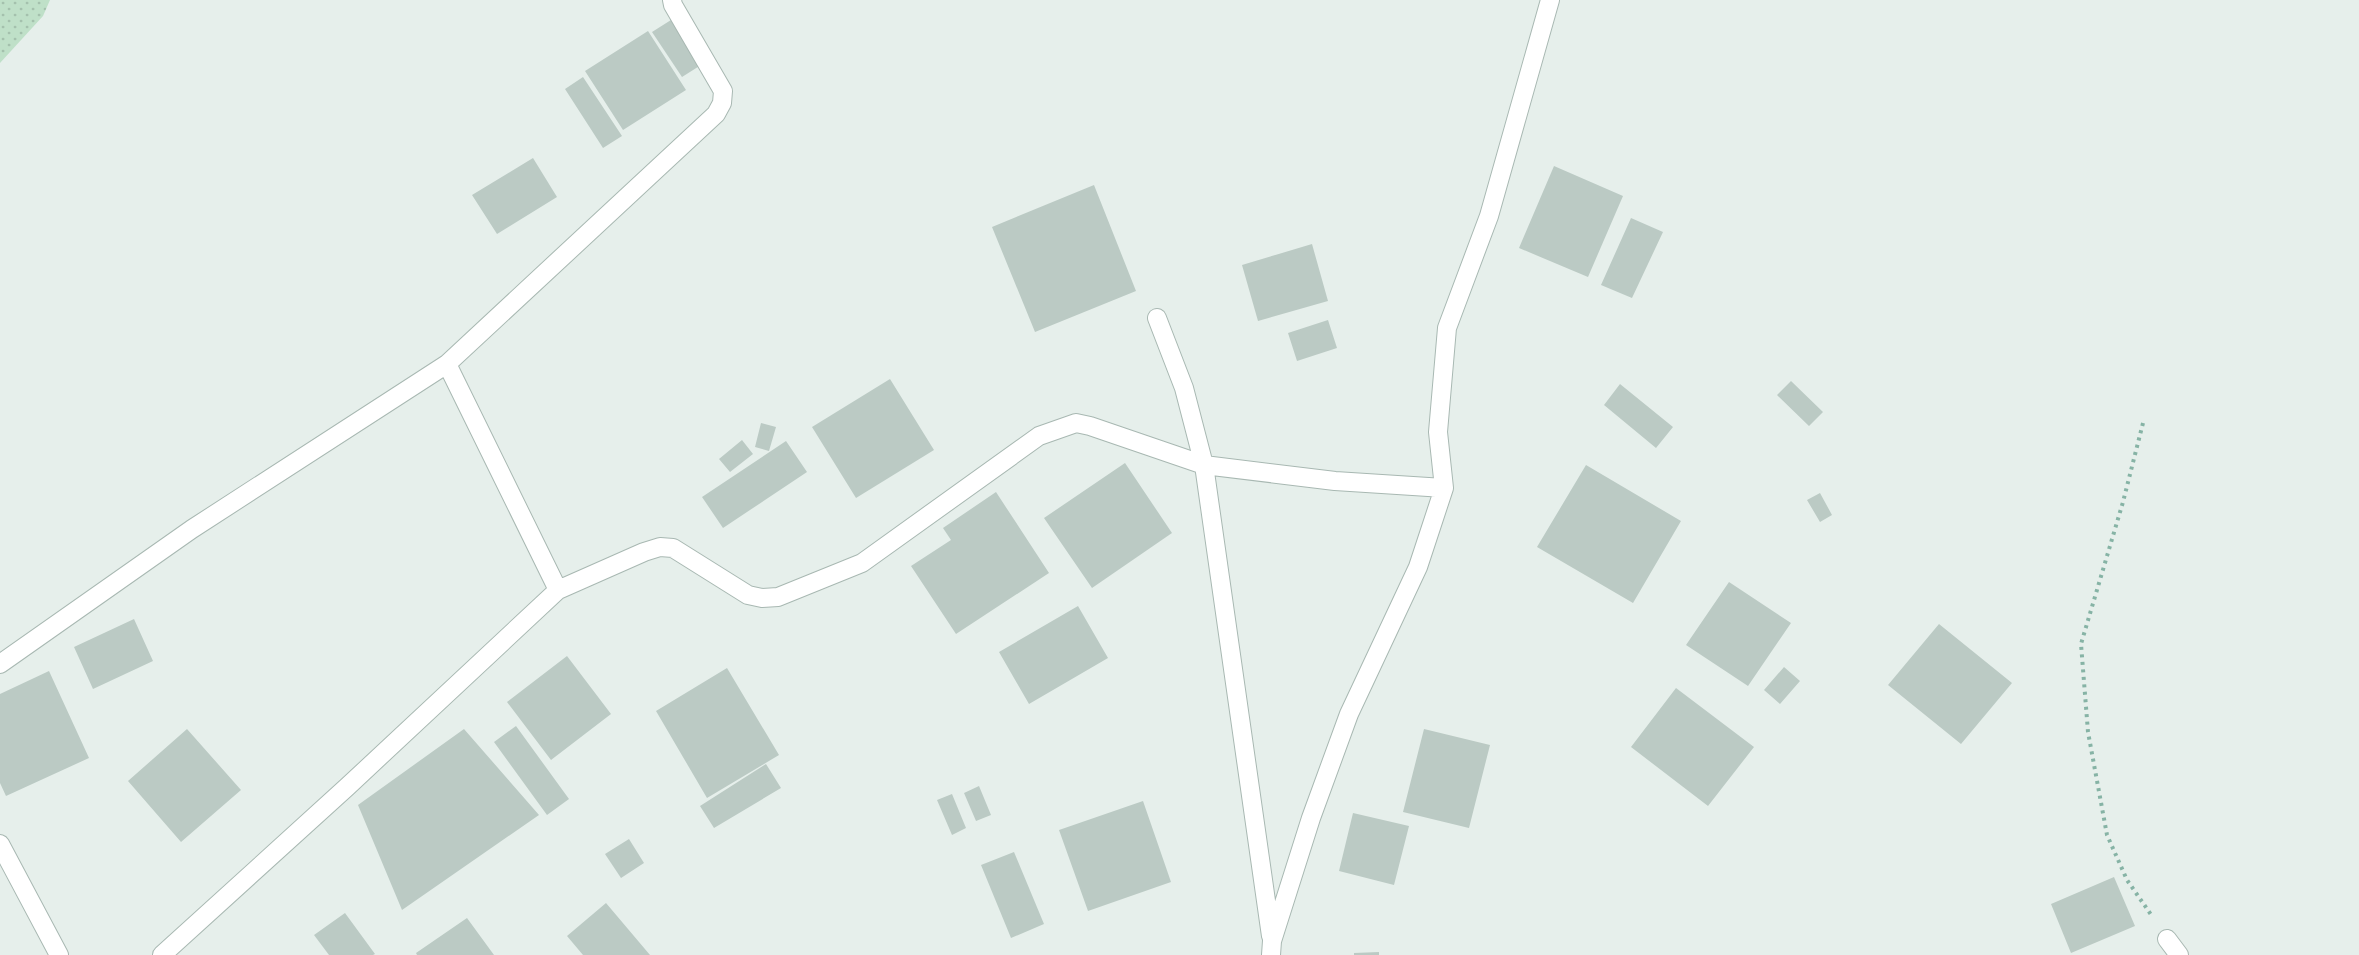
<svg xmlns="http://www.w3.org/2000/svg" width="2359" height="955" viewBox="0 0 2359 955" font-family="'Archivo Narrow',sans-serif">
  <defs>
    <pattern id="grass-dots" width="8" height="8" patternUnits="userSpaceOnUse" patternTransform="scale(1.5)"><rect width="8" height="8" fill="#bfe0c8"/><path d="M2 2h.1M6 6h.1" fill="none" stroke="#a4c1ad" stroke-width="1.8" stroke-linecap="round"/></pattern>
  </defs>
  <rect width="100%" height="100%" fill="#e6efeb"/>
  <path fill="url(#grass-dots)" d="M0,0H50L43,16L0,63Z"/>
  <path fill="#bbcac4" d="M671,20L701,65L682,77L652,32Z
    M648,31L686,90L623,130L585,71Z
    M583,77L622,136L603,148L565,89Z
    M533,158L557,197L497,234L472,195Z
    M1554,166L1623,196L1588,277L1519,248Z
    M1094,185L1136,291L1035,332L992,227Z
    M1631,218L1663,232L1632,298L1601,285Z
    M1312,244L1328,301L1258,321L1242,265Z
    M1328,320L1337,348L1297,361L1288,333Z
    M890,379L934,450L856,498L812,427Z
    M1791,381L1823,412L1809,426L1777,395Z
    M1620,384L1673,427L1656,448L1604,405Z
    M761,423L776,427L769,451L755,447Z
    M742,440L753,454L730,472L719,459Z
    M786,441L807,472L723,528L702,497Z
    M1125,463L1172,533L1092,588L1044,518Z
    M1586,465L1681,521L1633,603L1537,547Z
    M996,492L1049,573L956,634L911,566L951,540L943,528Z
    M1820,493L1832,515L1820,522L1807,500Z
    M1729,582L1791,623L1748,686L1686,645Z
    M1078,606L1108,658L1029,704L999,652Z
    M134,619L153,661L93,689L74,647Z
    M1939,624L2012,683L1961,744L1888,685Z
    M567,656L611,714L551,760L507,702Z
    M1784,667L1800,681L1780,704L1764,690Z
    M727,668L779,755L707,798L656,711Z
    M49,671L89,758L6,796L0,783V694Z
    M1676,688L1754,747L1708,806L1631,747Z
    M516,726L569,799L547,815L494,742Z
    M187,729L241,790L181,842L128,781Z
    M464,729L539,815L402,910L358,805Z
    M1424,729L1490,745L1469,828L1403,812Z
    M766,764L781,788L714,828L700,806Z
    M979,786L991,815L976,821L964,793Z
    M952,794L966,828L952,835L937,800Z
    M1143,801L1171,882L1088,911L1059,830Z
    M1353,813L1409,826L1394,885L1339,871Z
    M629,839L644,863L621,878L605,854Z
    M1014,852L1044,924L1011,938L981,865Z
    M2114,877L2135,926L2071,953L2051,904Z
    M606,903L650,955H583L567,936Z
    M345,913L375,954L373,955H329L314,935Z
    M467,918L494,955H417L416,953Z
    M1379,952V955H1354V953Z"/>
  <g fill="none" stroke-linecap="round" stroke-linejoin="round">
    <defs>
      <path id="minor" d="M1157,318L1184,388L1204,465L1271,936
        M447,364L558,590
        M0,664L192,529L447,364L716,114L722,103L723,91L673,5L672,0
        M0,844L59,955
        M2167,939L2179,955
        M162,955L347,787L558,590L644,552L660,547L673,548L748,595L762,598L778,597L862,563L1039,436L1076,423L1090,426L1204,465L1335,481L1444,488
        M1271,955L1272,941L1311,818L1349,714L1418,567L1444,488L1438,432L1447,328L1489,216L1550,0"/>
    </defs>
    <use href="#minor" stroke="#a8b8b2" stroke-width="20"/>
    <path stroke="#86b3a5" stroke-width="4" stroke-dasharray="3 4.5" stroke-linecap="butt" d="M2143,423L2123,502L2081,644L2088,732L2107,835L2127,880L2152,916"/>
    <use href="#minor" stroke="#fff" stroke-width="18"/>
  </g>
</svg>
